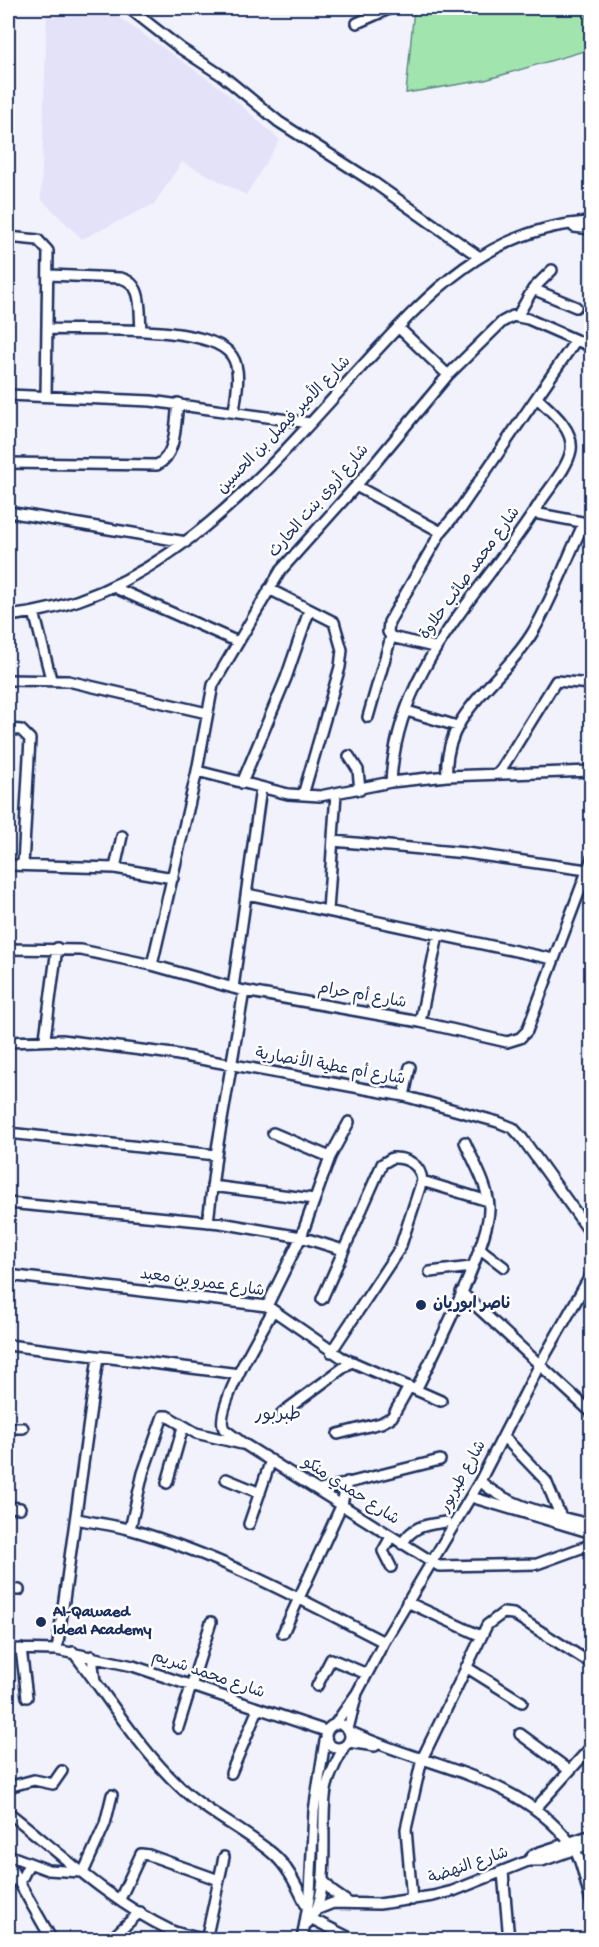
<svg xmlns="http://www.w3.org/2000/svg" width="599" height="1947" viewBox="0 0 599 1947" font-family="'Gochi Hand','Playpen Sans Arabic',sans-serif">
  <rect width="100%" height="100%" fill="#f2f2fc"/>
  <filter id="ink" filterUnits="userSpaceOnUse"><feTurbulence type="fractalNoise" baseFrequency=".0167" numOctaves="2"/><feDisplacementMap in="SourceGraphic" scale="12" xChannelSelector="R" yChannelSelector="G"/><feConvolveMatrix kernelMatrix="1 2 1 2 8 2 1 2 1" color-interpolation-filters="sRGB"/></filter>
  <g filter="url(#ink)">
    <path fill="#e3e2f8" d="M47,8H105L221,88L280,140L246,195L182,162L154,204L82,239L41,199Z"/>
    <path fill="#a2e4ae" stroke="#5e8a86" stroke-width="1.5" d="M414,8H581L591,22V49L485,80L406,93Z"/>
    <g fill="none" stroke-linecap="round" stroke-linejoin="round">
      <defs>
        <path id="minor" d="M129,8L180,48L224,77L279,122L373,182L478,256
          M357,23L391,8
          M574,227L592,229
          M8,237L38,240L48,251L46,396
          M49,275L120,278C144,283 139,310 141,330
          M533,289L576,307
          M517,317L533,289L552,270
          M398,327L448,375
          M48,329C86,331 211,323 232,356C242,371 236,395 234,411
          M8,395L151,401L310,423
          M8,463L157,465C177,455 175,423 178,403
          M356,486L441,532
          M8,512L186,542
          M534,513L592,524
          M113,587L238,642
          M269,589L334,622L342,650L340,667L303,795
          M34,612L51,679
          M8,616C158,601 260,479 354,375C421,302 484,226 592,222
          M434,647L391,637L388,632L389,622L441,532L460,509L576,340
          M8,680L68,681L207,713
          M407,711L457,726
          M368,717L391,637
          M8,729L21,730L30,739L23,865
          M349,756L358,770L360,790
          M197,771L288,794L320,796L391,782L447,776L592,771
          M499,773L556,681L592,684
          M447,776C442,714 502,682 531,635C552,601 566,560 584,523
          M391,782C397,664 484,593 541,501C551,486 568,467 571,450C574,429 551,411 537,398
          M242,783L286,678L309,611
          M333,841L466,853L587,870
          M8,865L115,868L173,878
          M115,868L122,836
          M247,894L553,959
          M328,911L336,793
          M8,949L81,950L152,965L244,991L420,1022L507,1042L520,1038L527,1031L592,858
          M152,965L197,771L213,685L281,570L356,486L448,375L502,322L513,316L528,319L592,347
          M233,988L261,788
          M420,1022L438,935
          M45,1038L57,948
          M8,1042L62,1040L173,1054L404,1096L498,1122L513,1128L522,1138L592,1235
          M404,1096L410,1067
          M8,1133L216,1155
          M273,1133L330,1157
          M422,1181L488,1201
          M212,1186L314,1199
          M8,1203L221,1223L301,1237L343,1250
          M208,1222L216,1155L244,991
          M479,1248L504,1267
          M430,1272L471,1267
          M8,1275L267,1306L341,1357L441,1401
          M461,1292L592,1413
          M322,1299L382,1164L392,1158C407,1157 421,1165 422,1181L400,1248L331,1352
          M267,1306L301,1237L330,1157L349,1122
          M273,1310C262,1331 213,1410 224,1429L244,1444L439,1566L537,1564L592,1544
          M8,1345L239,1374
          M416,1390C434,1354 491,1241 489,1207C488,1185 473,1161 465,1142
          M282,1413L351,1362
          M8,1428H23
          M338,1434L381,1423L392,1417L409,1387
          M503,1436L546,1481L561,1517
          M226,1479L260,1493
          M480,1481C509,1508 555,1515 592,1525
          M167,1483L183,1427
          M320,1490L440,1460
          M471,1497L592,1533
          M8,1507L20,1508
          M77,1519C95,1523 114,1525 132,1530C220,1555 302,1600 384,1642
          M249,1524L271,1460
          M130,1529L143,1473L163,1416H167L196,1433L242,1444
          M402,1544C413,1525 426,1525 446,1522
          M391,1567L383,1551L391,1537
          M8,1589L19,1590
          M407,1602L481,1636
          M283,1633L342,1504L347,1482
          M8,1649L57,1650L133,1666L326,1731
          M21,1649L27,1697
          M57,1650L98,1357
          M73,1652C108,1697 138,1747 179,1786C207,1813 243,1829 272,1853C289,1867 298,1889 307,1907
          M92,1656L95,1682
          M466,1667L522,1702
          M317,1686L331,1659L367,1674
          M326 1736a12 12 0 1 1 24 0a12 12 0 1 1-24 0Z
          M335,1724L357,1693L384,1642L480,1481L539,1366L592,1273
          M178,1728L211,1622
          M348,1729L357,1693
          M349,1731C423,1767 518,1774 571,1844C583,1860 585,1885 592,1904
          M520,1734L569,1770
          M348,1742L375,1746
          M231,1773L258,1709
          M8,1787L34,1780L53,1784L62,1771
          M535,1809L592,1746
          M8,1812C59,1852 109,1901 170,1930C180,1935 194,1936 206,1940
          M8,1855L48,1870L81,1872
          M528,1861L534,1854L592,1835
          M8,1863L52,1940
          M503,1872L509,1940
          M83,1873L105,1824L112,1795
          M322,1879L333,1892L349,1903
          M8,1881L22,1878L29,1864
          M120,1899L141,1854L149,1855L219,1880
          M412,1900L406,1829L422,1759L487,1625L503,1613L513,1614L592,1664
          M318,1909L333,1903L379,1904L433,1896L453,1891L528,1861H542L592,1843
          M310,1918L354,1940
          M305,1925C334,1904 319,1824 326,1790C329,1774 337,1761 344,1747
          M110,1940L140,1912
          M206,1940L224,1857
          M302,1940L310,1893L314,1811L325,1741"/>
      </defs>
      <use href="#minor" stroke="#1b2f5e" stroke-width="14"/>
      <use href="#minor" stroke="#fff" stroke-width="9"/>
    </g>
  </g>
  <g fill="#1b2f5e" stroke="#fff" stroke-width="2">
    <circle cx="421" cy="1305" r="6"/>
    <circle cx="41" cy="1622" r="6"/>
  </g>
  <g text-anchor="middle" dominant-baseline="central" stroke-width="5" stroke-linejoin="round" paint-order="stroke">
    <g font-size="16" fill="#1b2f5e" stroke="#fff">
      <text transform="translate(285 426) rotate(-46)">شارع الأمير فيصل بن الحسين</text>
      <text transform="translate(320 502) rotate(-49)">شارع أروى بنت الحارث</text>
      <text transform="translate(471 574) rotate(-54)">شارع محمد صائب حلاوة</text>
      <text transform="translate(362 997) rotate(10)">شارع أم حرام</text>
      <text transform="translate(330 1068) rotate(10)">شارع أم عطية الأنصارية</text>
      <text transform="translate(202 1284) rotate(8)">شارع عمرو بن معبد</text>
      <text transform="translate(464 1477) rotate(-61)">شارع طبربور</text>
      <text transform="translate(350 1492) rotate(33)">شارع حمدي منكو</text>
      <text transform="translate(208 1676) rotate(19)">شارع محمد شريم</text>
      <text transform="translate(469 1867) rotate(-19)">شارع النهضة</text>
    </g>
    <g font-size="16" font-weight="bold" fill="#1b2f5e" stroke="#fff" text-anchor="start">
      <text x="433" y="1305">ناصر ابوريان</text>
      <text x="53" y="1613">Al-Qawaed<tspan x="53" dy="18">Ideal Academy</tspan></text>
    </g>
    <g font-size="18" fill="#1b2f5e" stroke="#fff">
      <text x="278" y="1415">طبربور</text>
    </g>
  </g>
  <rect width="599" height="1947" fill="none" stroke="#fff" stroke-width="30"/>
  <rect x="15" y="15" width="569" height="1917" fill="none" stroke="#1b2f5e" stroke-width="2" filter="url(#ink)"/>
</svg>
